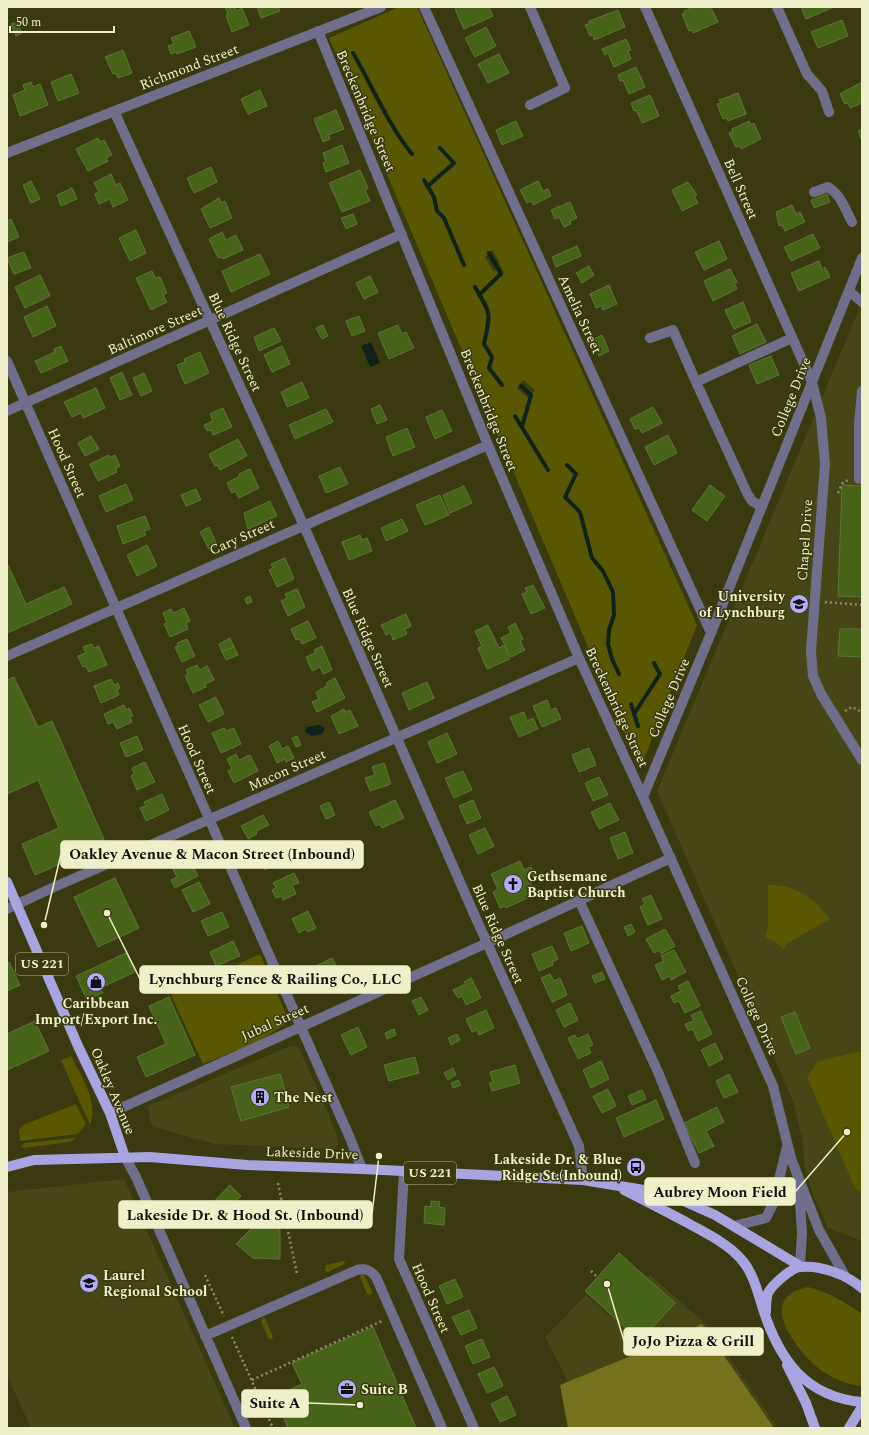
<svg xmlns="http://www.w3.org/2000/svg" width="869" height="1435" viewBox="0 0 869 1435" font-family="Spectral,serif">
  <rect width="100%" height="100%" fill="#3a390f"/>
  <path fill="#474617" d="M862,302V1241L828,1228L814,1197L805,1169L802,1138L793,1101L657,791Z
    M291,1046L299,1048L328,1113L337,1137L338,1145L334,1149L214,1144L155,1127L151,1124L148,1106Z
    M124,1179L235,1428H31L14,1391L7,1374V1192Z
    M650,1275L707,1325L776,1425L772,1428L572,1389L545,1337L586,1295L611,1317Z"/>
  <path fill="#5a5702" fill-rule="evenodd" d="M399,7H417L697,625L640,769L329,38ZM492,250H493L504,273L493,270L485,257ZM523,380L535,390L528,398L517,388Z
    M768,885C795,884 814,898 830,919L788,943L783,949L775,942L765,937L768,926Z
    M260,954L287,1016L284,1025L257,1042L203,1064L171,995Z
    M862,1051V1193L855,1188L807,1077L818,1061Z
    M71,1056C81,1076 99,1102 90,1125L61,1060Z
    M76,1104L86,1124L78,1134L20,1141L19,1130L23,1125Z
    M74,1138L76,1139L69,1142L24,1148L21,1146L24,1143Z
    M344,1261L345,1264L328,1272L325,1271L326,1265Z
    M361,1273L364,1274L372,1292L371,1295L367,1294L360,1277Z
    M808,1287C828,1292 845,1302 862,1314V1386C847,1385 829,1377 817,1367C794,1347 756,1297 808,1287Z
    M263,1317L265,1318L273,1336L272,1339L268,1338L261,1321Z"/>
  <path fill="#74721d" d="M702,1324L774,1428H568L560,1385L643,1351Z"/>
  <path fill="#11221b" d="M371,342L380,363L370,367L361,346Z
    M320,725L325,728L322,734L311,736L305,732L307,727Z"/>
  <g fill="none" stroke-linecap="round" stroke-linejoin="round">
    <path stroke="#11221b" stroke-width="4" d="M353,53C373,87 387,123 412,154
      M424,180L434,197L437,211L444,218L464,265
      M428,186L454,163L440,148
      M475,287C491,314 491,312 484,344L492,357L489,368L502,385
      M479,295L501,274L489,253
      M521,386L531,395L522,427
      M515,416L548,470
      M567,465L576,474L565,497L580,512L592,558L603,571L613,592L614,615L609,630L608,644L612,659L619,674
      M631,704L638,726
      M634,714L660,674L654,663"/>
  </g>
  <path fill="#476219" stroke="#5c7734" d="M225,7H235L236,11L242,8L249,25L232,32L226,15L228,14Z
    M257,7H278L280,11L261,18Z
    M458,7H489L493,16L464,29L455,9Z
    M693,7H711L718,22L693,33L692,30L689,31L682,14L685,13L684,11Z
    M801,7H832V8L806,19Z
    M618,10L625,27L594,40L593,35L590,36L585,25L589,24V21Z
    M842,20L848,36L818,48L811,32Z
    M17,22L22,33L16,36L11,24Z
    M486,27L496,46L475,57L465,38Z
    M189,31L196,47L177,54L176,52L171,54L168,46L174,44L171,38Z
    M626,39L631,50L628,51L631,59L614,67L608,53L605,55L602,49Z
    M123,50L132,73L118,78L116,73L113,74L105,57Z
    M499,54L509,73L488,83L478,64Z
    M636,67L645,87L629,94L623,80L620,81L618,75Z
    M71,74L79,93L58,101L51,82Z
    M31,82L33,87L40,84L48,105L20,116L13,95L25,90L23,85Z
    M862,82V103L850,108L848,103L845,104L840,94Z
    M260,90L267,106L248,114L241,99Z
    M738,93L746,114L728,121L727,118L723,119L717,104L721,103L719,100Z
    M650,95L659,116L642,123L636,110L634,111L631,103Z
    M336,110L344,129L328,135L330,139L323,142L314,119Z
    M516,121L523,136L502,145L496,130Z
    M749,121L751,125L754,123L761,139L741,149L740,146L736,147L729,133L733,131L732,129Z
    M862,129V141L858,131Z
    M98,138L100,142L104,140L112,155L106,158L108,161L88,171L76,149Z
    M342,145L349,163L326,172L323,163L326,162L323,153Z
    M211,167L217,182L194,193L187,178Z
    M360,170L368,188L365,190L370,201L342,212L329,183Z
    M111,174L116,185L120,183L128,200L113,207L110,199L99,204L95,194L99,192L94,183Z
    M31,181L40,199L31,203L23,185Z
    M538,181L543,191L548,189L551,196L533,205L531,201L527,203L520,190Z
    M688,182L697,195L694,196L698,203L682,211L672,190Z
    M72,188L77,199L61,206L57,195Z
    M827,194L830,202L814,208L811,200Z
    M219,198L221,203L225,201L232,218L210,228L201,209Z
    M570,202L577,218L570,221L571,224L564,227L559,217L555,219L551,210Z
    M792,205L796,214L800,212L805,222L785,231L782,225L779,226L776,212Z
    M353,214L357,224L346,229L341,218Z
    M11,219L19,237L7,242V221Z
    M136,230L146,253L130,261L119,238Z
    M222,232L226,240L236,235L243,250L223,259L222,257L218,258L209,239Z
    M813,234L820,248L791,261L784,247Z
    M719,241L727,259L704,270L695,252Z
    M577,246L581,256L556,267L552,257Z
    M24,252L31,268L14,274L7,258Z
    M260,254L270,274L231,292L222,271Z
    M819,261L822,269L825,267L830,277L799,291L791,273Z
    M589,266L594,275L582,283L576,273Z
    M730,269L737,282L734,283L737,289L713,301L704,281Z
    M152,271L155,278L160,277L167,293L163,295L167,302L151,310L136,278Z
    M40,275L50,296L25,308L15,287Z
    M370,276L378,292L364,299L356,283Z
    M609,285L617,304L603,310L601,306L596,308L590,294Z
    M743,302L751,322L734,329L725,310Z
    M47,306L56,326L33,337L24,317Z
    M359,316L365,331L352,336L346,321Z
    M757,324L766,342L740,354L732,336Z
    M323,325L328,336L322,339L316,328Z
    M398,325L402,334L406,332L414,348L389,359L378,333Z
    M274,328L281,341L259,351L254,337Z
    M602,335L609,351L599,356L597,351L593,353L588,342Z
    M61,346L68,361L41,373L35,361L55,352L54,349Z
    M282,346L290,364L272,372L264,355Z
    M200,352L209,373L185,384L177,365L185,362L184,359Z
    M771,356L779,375L757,384L749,365Z
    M122,372L132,395L120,400L110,378Z
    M144,373L152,391L141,396L133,378Z
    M302,382L309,398L287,407L281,392Z
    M96,388L105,408L83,418L81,413L72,417L64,402Z
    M380,405L387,420L377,424L371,409Z
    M653,407L662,423L642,433L639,428L635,429L630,419Z
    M223,408L232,427L213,435L211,430L207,431L204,425L213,421L210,414Z
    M326,409L333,422L295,439L289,425Z
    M442,410L452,431L435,439L426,417Z
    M407,428L415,447L393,456L386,437Z
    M668,435L677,453L654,465L645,447Z
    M91,436L99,449L85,456L78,443Z
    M238,439L247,456L220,470L217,465L215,466L209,454Z
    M109,455L111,457L115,455L120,466L116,469L117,472L98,481L90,464Z
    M340,467L348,484L326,493L319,476Z
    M250,469L259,488L239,498L235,491L232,493L227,483L240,476L239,474Z
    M126,484L133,500L106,512L99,496Z
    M710,485L725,496L707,521L692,510Z
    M842,485L862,486V597L838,596Z
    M464,486L472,503L450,513L443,495Z
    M196,489L201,500L186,506L181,495Z
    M440,495L449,515L425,525L416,505Z
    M270,501L277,516L248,529L244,513Z
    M145,516L150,529L144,531L146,535L123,544L117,526Z
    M402,519L408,531L386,541L381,528Z
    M209,527L217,545L209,549L200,532Z
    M360,535L362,540L367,538L372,551L349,560L342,542Z
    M147,545L157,566L137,576L127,555Z
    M285,558L294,579L277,587L269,570L273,568L271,564Z
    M7,563L26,604L64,587L72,604L7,633Z
    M533,585L545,608L531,614L522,594L527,592L525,588Z
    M297,589L305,607L288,616L281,601L287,598L285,594Z
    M250,596L252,602L247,604L245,599Z
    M184,608L190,621L186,623L188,629L170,637L164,624L167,623L163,613L171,609L173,613Z
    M406,614L411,626L405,629L407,634L393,640L391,633L386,635L381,625Z
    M308,621L316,638L302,644L300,639L296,640L291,629Z
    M515,623L523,639L520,641L525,650L511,657L501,638L511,633L508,627Z
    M488,625L499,648L504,645L510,659L487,669L478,648L482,646L475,631Z
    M840,629H862V657L838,656Z
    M230,638L234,647L222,652L219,644Z
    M187,639L195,656L182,662L175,647L178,646L177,643Z
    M92,644L94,648L99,646L107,665L89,672L86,666L83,667L78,656L86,653L83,647Z
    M322,646L332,670L323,674L320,667L312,671L306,657L315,653L314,650Z
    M234,647L238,655L226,660L222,652Z
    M197,665L200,670L207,666L214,680L205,684L206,687L193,693L185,676L188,674L186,670Z
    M14,677L38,727L52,721L106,844L35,875L22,844L59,828L38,780L7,794V680Z
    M335,678L345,698L317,712L312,702L319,699L316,692L327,686L326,683Z
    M111,679L114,685L118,683L120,688L117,690L119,695L101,703L94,686Z
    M427,682L434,698L409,710L402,693Z
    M216,697L224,714L208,722L199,705Z
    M547,700L551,710L556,708L561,719L542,727L533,706Z
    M124,705L126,710L129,708L133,716L130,717L132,722L117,729L113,722L108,724L104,714Z
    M344,709L345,712L350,710L358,726L339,734L331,716Z
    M524,712L527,721L533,718L538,729L519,737L510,717Z
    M224,728L226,731L234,728L241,744L221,753L212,733Z
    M447,733L457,754L437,763L428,742Z
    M137,736L143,750L126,757L120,743Z
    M297,736L301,745L296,747L292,738Z
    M278,741L282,749L288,746L294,758L286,762L285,759L277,763L269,746Z
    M589,748L596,765L579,772L572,755Z
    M236,754L239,760L250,755L258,771L234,783L228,771L232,769L227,759Z
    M145,762L155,782L137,790L131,776L134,774L132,768Z
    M384,763L391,784L370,791L365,778L375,775L372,767Z
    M463,771L472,790L454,798L445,778Z
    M599,777L608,795L593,801L585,783Z
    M162,794L169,810L146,821L140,808L146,806L144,802Z
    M395,800L404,818L382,828L380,824L376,826L369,812Z
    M473,800L481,818L467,824L459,806Z
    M329,802L335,815L326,819L320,806Z
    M610,803L619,820L599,829L591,812Z
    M263,815L269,825L256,831L257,834L248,839L241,826Z
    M485,828L494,846L478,854L469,835Z
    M625,832L633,853L618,859L610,838Z
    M277,848L282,857L272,862L274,865L265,870L259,857Z
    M187,854L198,876L175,888L171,880L177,877L170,863Z
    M520,861L524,870L531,867L534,875L528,878L536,894L506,908L505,906L500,908L493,892L498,889L491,874Z
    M294,873L299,883L292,885L296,894L283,900L281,896L276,898L272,890L276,888L273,883Z
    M115,878L139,928L98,947L74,897Z
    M199,882L210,904L193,912L182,890Z
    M651,895L662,919L648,925L640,907L645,904L642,899Z
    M308,911L316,928L308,932L306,929L299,933L292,919Z
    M222,912L229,927L208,936L201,921Z
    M631,924L635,932L628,936L624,927Z
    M582,926L589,943L571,951L564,933Z
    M665,929L675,946L661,954L659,950L654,953L646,939Z
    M233,941L240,956L216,966L210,952Z
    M552,946L558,959L552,962L553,965L539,971L532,954Z
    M674,950L686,972L671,980L670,976L662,980L655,965L664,961L661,956Z
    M126,953L135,972L100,988L103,993L87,1000L76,976Z
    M332,958L337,967L331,970L337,981L316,991L306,971Z
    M9,962L20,985L7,991V963Z
    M602,972L605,979L595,983L592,976Z
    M550,974L554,981L560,978L567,995L552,1002L541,978Z
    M471,978L481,998L466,1005L462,996L458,998L453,990L466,984L464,982Z
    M688,981L700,1006L685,1013L679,1001L674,1003L671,996L681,991L678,986Z
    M169,997L195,1055L146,1077L137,1057L166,1044L149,1006Z
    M421,997L428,1010L419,1015L412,1001Z
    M570,1003L578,1020L564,1027L556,1010Z
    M486,1010L494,1028L479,1035L477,1030L472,1032L466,1019Z
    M701,1011L712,1034L698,1041L693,1029L688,1031L685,1024L694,1021L691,1015Z
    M795,1012L810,1048L796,1054L781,1017Z
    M35,1021L49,1051L7,1070V1034Z
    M358,1027L367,1047L351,1055L341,1035Z
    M394,1029L396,1035L387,1039L385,1033Z
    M457,1034L460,1040L451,1045L448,1038Z
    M588,1034L593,1045L588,1047L591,1053L578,1059L568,1038L575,1035L577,1039Z
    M715,1043L723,1059L709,1066L701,1050Z
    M415,1057L419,1073L389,1081L384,1065Z
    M601,1061L609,1079L591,1088L583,1070Z
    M515,1065L520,1083L492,1091L489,1083L493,1082L490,1072Z
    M453,1068L456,1075L448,1080L444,1073Z
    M280,1074L289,1107L241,1121L231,1087Z
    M729,1074L738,1092L724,1098L716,1081Z
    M458,1080L461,1085L453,1088L451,1083Z
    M608,1089L616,1106L602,1113L593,1096Z
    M642,1090L646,1099L632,1105L628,1096Z
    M656,1100L664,1119L624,1137L616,1118Z
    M717,1107L724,1122L706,1131L714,1146L699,1153L684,1123Z
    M230,1185L241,1196L210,1228L199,1217Z
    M431,1201L440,1202L439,1207L445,1208L444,1225L424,1223L425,1206L431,1207Z
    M265,1215L280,1229V1259L253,1258L236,1244Z
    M619,1253L675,1303L640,1341L585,1291Z
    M455,1279L463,1297L447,1304L439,1286Z
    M469,1310L477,1328L461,1335L452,1317Z
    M373,1327L416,1428H288L275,1397L302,1384L292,1363Z
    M482,1339L490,1357L473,1364L465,1346Z
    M494,1367L503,1386L487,1393L478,1374Z
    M507,1396L516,1415L500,1422L491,1404Z"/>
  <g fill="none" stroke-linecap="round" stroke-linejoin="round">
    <path stroke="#8e8d65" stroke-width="2.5" stroke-dasharray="2 3" stroke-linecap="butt" d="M838,493L843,482L849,480
      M825,602L862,605
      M845,711L852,707L862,712
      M278,1183L297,1274
      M591,1271L597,1277
      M205,1275L224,1316
      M232,1337L273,1428
      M252,1380L382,1321
      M262,1404L275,1398"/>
    <path stroke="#706e8b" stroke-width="10" d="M424,7L711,633
      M530,7L565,88L530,105
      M645,7L812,382L821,418L825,464L811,651L813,676L821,694L862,760
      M777,7L807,74L822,91L829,112
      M318,31L488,445L579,658L643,797
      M114,111L304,526L474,914L579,1146L583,1180
      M7,153L381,7
      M814,192L828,187C841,195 845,209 852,222
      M849,291L862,302
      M650,338L673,330L696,382
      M7,361L350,1138L362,1169
      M7,411L402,234
      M859,479V424L862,391
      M762,507L752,501L748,495L696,382L792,338
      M7,656L488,445
      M579,900L658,1072L695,1163
      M7,909L52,888L579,658
      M110,1113L487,943L671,858
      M125,1157L136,1177L246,1428
      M404,1172L399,1259L474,1428
      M799,1187L802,1233L800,1266
      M734,1226L766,1218L773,1204L787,1147
      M845,1276L819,1230L799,1179L791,1158L773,1086L643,797L711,633L862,258
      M205,1336L357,1270C366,1268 370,1270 376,1277L442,1428"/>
    <path stroke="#a8a4df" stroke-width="10" d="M7,882L78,1046L110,1113L125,1157
      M7,1167L34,1160L150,1157L247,1165L362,1169L583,1180L668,1194L715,1215L800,1266
      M624,1190C644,1200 665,1211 686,1222C705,1233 726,1242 741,1259C753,1272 758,1293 763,1309C779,1359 805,1397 862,1402
      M766,1312C766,1306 766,1298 768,1293C772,1285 792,1267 801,1267C821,1265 847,1275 862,1288
      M787,1365L806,1403L815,1428
      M849,1428L862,1407"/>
  </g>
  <defs>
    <symbol id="university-disc" viewBox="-11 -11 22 22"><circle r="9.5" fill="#b3adf9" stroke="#3a390f"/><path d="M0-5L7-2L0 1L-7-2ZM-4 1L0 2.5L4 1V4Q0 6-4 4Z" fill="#111"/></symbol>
    <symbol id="church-disc" viewBox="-11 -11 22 22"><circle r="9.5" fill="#b3adf9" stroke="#3a390f"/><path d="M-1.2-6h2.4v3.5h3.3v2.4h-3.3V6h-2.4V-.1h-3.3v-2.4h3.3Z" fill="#111"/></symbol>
    <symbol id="shop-disc" viewBox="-11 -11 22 22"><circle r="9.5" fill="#b3adf9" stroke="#3a390f"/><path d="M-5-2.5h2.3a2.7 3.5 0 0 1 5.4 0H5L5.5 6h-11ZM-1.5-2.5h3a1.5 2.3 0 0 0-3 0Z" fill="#111"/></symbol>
    <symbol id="building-disc" viewBox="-11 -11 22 22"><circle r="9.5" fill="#b3adf9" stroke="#3a390f"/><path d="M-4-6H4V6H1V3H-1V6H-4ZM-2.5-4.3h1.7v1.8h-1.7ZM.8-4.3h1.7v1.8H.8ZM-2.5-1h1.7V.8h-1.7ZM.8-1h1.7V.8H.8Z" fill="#111"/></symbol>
    <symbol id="bus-disc" viewBox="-11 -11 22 22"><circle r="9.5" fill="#b3adf9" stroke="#3a390f"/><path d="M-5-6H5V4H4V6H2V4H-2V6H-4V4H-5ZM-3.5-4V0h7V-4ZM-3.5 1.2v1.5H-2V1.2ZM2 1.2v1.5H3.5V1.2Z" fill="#111"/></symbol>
    <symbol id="school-disc" viewBox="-11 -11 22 22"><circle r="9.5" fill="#b3adf9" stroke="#3a390f"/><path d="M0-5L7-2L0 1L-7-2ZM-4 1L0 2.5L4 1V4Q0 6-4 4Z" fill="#111"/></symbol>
    <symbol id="office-disc" viewBox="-11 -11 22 22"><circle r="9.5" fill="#b3adf9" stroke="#3a390f"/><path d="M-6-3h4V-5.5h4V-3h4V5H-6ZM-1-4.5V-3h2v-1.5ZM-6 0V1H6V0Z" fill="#111"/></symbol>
  </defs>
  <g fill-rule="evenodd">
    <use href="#university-disc" x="788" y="593" width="22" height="22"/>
    <use href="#church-disc" x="502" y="873" width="22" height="22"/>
    <use href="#shop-disc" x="85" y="971" width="22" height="22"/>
    <use href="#building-disc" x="249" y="1086" width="22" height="22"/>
    <use href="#bus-disc" x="625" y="1156" width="22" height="22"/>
    <use href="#school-disc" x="78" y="1272" width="22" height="22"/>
    <use href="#office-disc" x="336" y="1378" width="22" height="22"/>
  </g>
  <g text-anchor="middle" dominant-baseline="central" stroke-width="3" stroke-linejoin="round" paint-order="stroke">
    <g fill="#3a390f" stroke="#b9b891" stroke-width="1">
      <rect x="16" y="953" width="52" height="22" rx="3"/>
      <rect x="404" y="1162" width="52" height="22" rx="3"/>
    </g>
    <g font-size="13" font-weight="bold" fill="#efefc9">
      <text x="42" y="964">US 221</text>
      <text x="430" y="1173">US 221</text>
    </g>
    <g font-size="14" fill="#efefc9" stroke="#3a390f">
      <text transform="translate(189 67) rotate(-21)">Richmond Street</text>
      <text transform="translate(366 111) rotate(67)">Breckenbridge Street</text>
      <text transform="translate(741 189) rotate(66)">Bell Street</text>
      <text transform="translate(580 314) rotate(65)">Amelia Street</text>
      <text transform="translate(155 330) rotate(-24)">Baltimore Street</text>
      <text transform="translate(235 342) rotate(65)">Blue Ridge Street</text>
      <text transform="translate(791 397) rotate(-68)">College Drive</text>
      <text transform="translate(489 410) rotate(68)">Breckenbridge Street</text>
      <text transform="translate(67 463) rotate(66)">Hood Street</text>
      <text transform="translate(242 537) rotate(-24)">Cary Street</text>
      <text transform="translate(805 540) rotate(-86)">Chapel Drive</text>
      <text transform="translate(368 638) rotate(66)">Blue Ridge Street</text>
      <text transform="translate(669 698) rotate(-67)">College Drive</text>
      <text transform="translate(617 707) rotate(65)">Breckenbridge Street</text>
      <text transform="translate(197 759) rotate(66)">Hood Street</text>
      <text transform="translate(287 770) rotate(-24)">Macon Street</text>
      <text transform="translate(498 934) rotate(66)">Blue Ridge Street</text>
      <text transform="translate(757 1016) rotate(66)">College Drive</text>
      <text transform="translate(275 1022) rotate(-24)">Jubal Street</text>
      <text transform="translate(113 1091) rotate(67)">Oakley Avenue</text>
      <text transform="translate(312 1153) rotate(2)">Lakeside Drive</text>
      <text transform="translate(431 1298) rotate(66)">Hood Street</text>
    </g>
    <g font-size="14" font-weight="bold" fill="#efefc9" stroke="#3a390f" text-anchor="start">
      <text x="785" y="596" text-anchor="end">University<tspan x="785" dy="16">of Lynchburg</tspan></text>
      <text x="527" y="876">Gethsemane<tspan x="527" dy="16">Baptist Church</tspan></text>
      <text x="96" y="1003" text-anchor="middle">Caribbean<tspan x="96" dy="16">Import/Export Inc.</tspan></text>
      <text x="274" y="1097">The Nest</text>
      <text x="622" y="1159" text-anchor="end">Lakeside Dr. &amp; Blue<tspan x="622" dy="16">Ridge St.(Inbound)</tspan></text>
      <text x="103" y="1275">Laurel<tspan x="103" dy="16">Regional School</tspan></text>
      <text x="361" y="1389">Suite B</text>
    </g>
  </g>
  <path fill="none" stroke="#efefc9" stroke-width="1.5" d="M44 925L61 854M107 913L140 979M847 1132L795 1192M379 1156L372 1214M607 1284L624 1341M360 1405L308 1403"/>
  <g fill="#efefc9" stroke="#3a390f" stroke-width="1.5">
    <circle cx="44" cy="925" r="4"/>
    <circle cx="107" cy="913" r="4"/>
    <circle cx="847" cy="1132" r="4"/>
    <circle cx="379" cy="1156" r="4"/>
    <circle cx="607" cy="1284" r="4"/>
    <circle cx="360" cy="1405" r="4"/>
  </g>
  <g fill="#efefc9" stroke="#efefc9" stroke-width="1.5">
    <rect x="61" y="841" width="302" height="27" rx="4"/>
    <rect x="140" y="966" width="270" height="27" rx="4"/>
    <rect x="645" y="1178" width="150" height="27" rx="4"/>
    <rect x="119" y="1201" width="253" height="27" rx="4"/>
    <rect x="624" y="1328" width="139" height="27" rx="4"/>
    <rect x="242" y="1390" width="66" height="27" rx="4"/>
  </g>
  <g font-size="15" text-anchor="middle" font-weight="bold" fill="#111">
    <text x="212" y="859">Oakley Avenue &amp; Macon Street (Inbound)</text>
    <text x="275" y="984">Lynchburg Fence &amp; Railing Co., LLC</text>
    <text x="720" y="1197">Aubrey Moon Field</text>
    <text x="245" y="1220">Lakeside Dr. &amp; Hood St. (Inbound)</text>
    <text x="693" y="1346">JoJo Pizza &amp; Grill</text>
    <text x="275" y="1408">Suite A</text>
  </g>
  <rect width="869" height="1435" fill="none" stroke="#efefc9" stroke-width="16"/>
  <path d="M10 26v6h104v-6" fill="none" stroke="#efefc9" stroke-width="2"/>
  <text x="16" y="26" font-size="12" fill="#efefc9" stroke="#3a390f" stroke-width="3" paint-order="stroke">50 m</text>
</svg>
